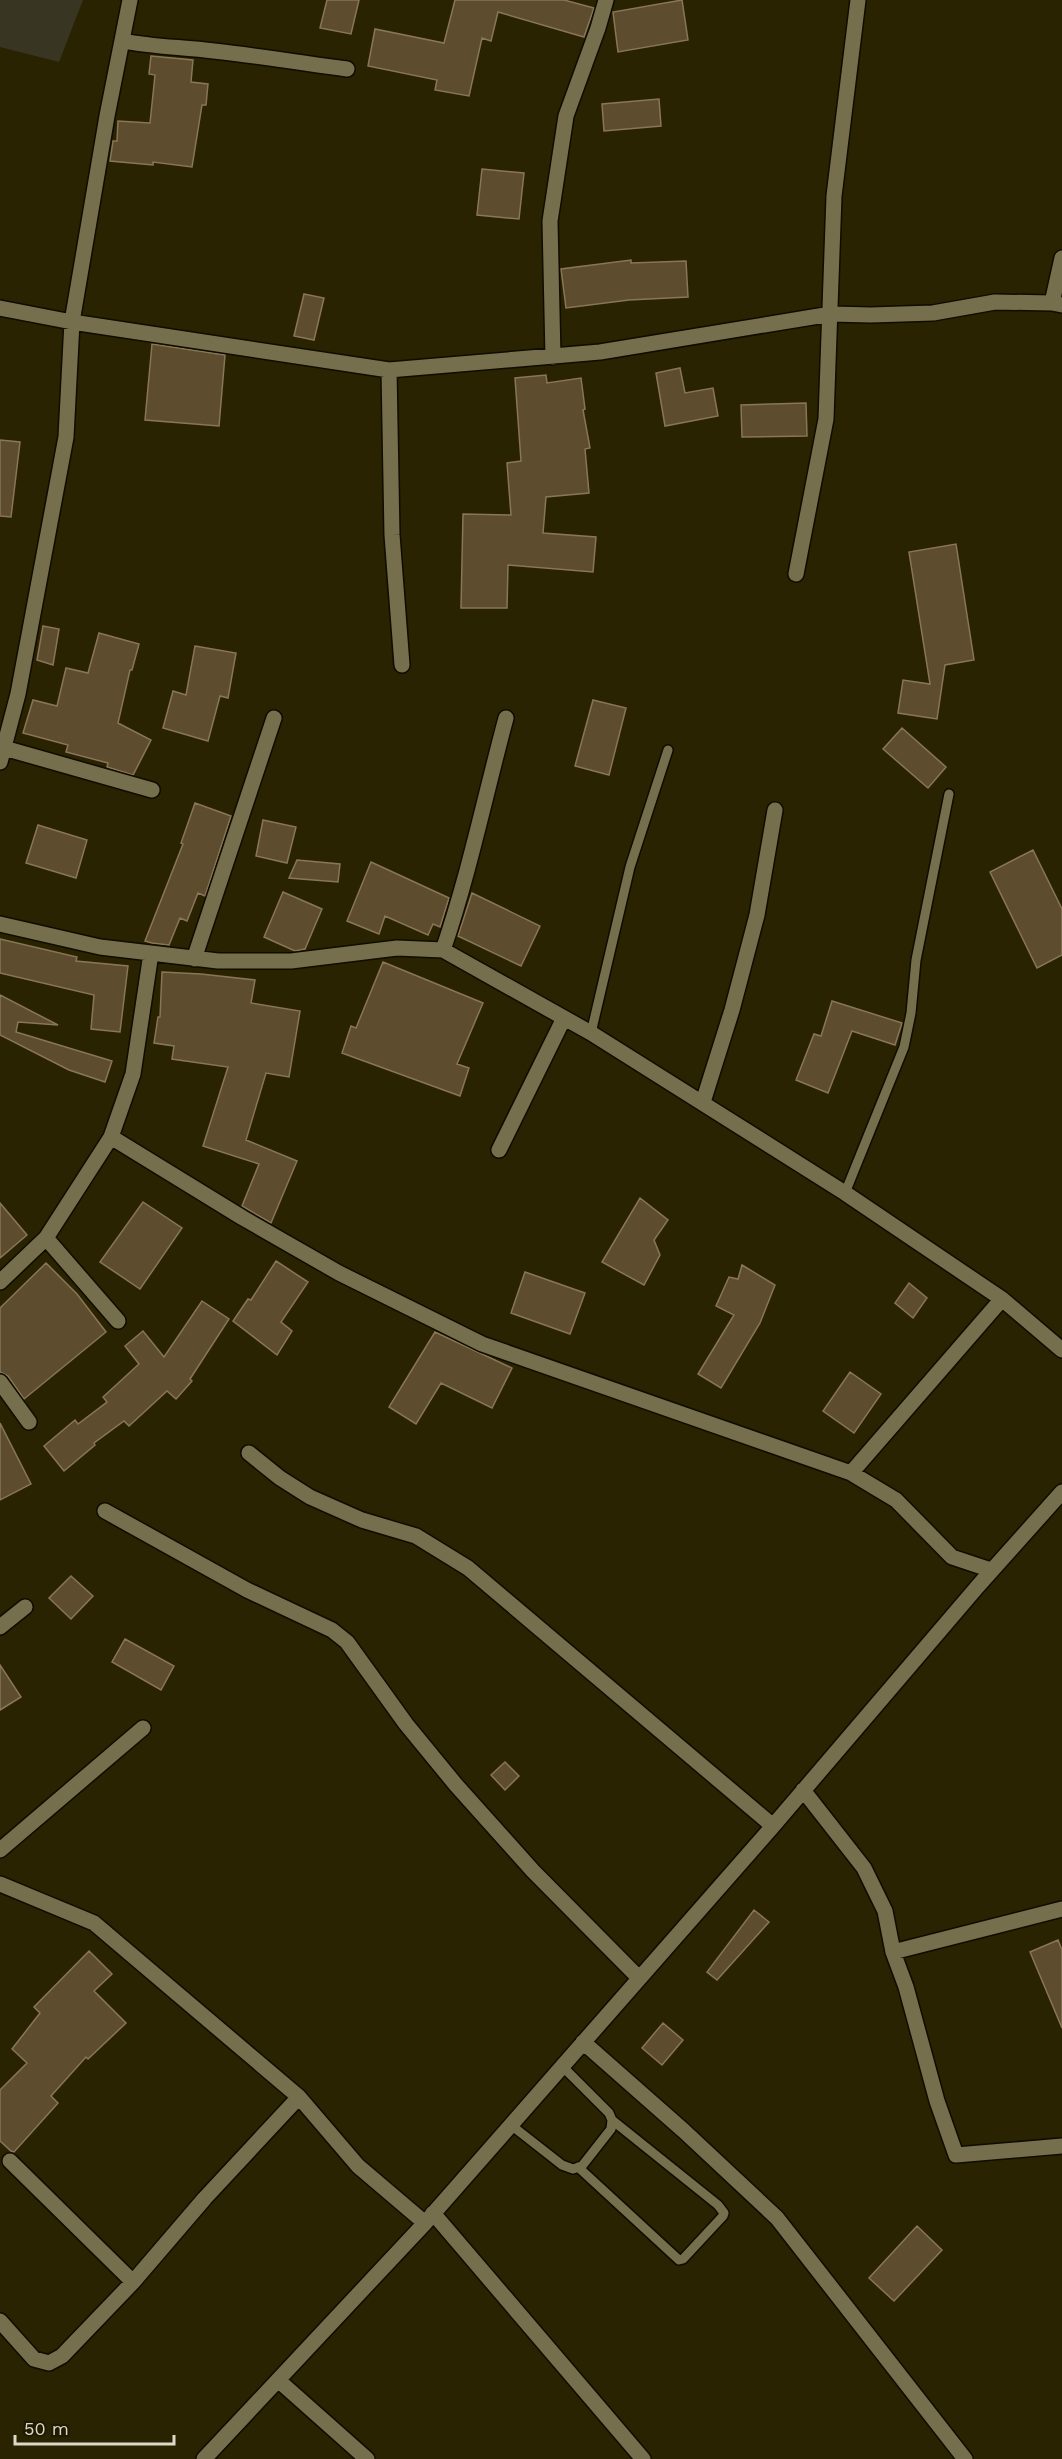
<svg xmlns="http://www.w3.org/2000/svg" width="1062" height="2459" viewBox="0 0 1062 2459" font-family="'Work Sans',sans-serif">
  <rect width="100%" height="100%" fill="#292302"/>
  <path fill="#383523" d="M0,0H83L59,62L0,47Z"/>
  <path fill="#5e4c2f" stroke="#897658" stroke-width="1.5" d="M327,0H359L351,34L320,28Z
    M455,0H564L594,8L584,37L498,12L491,41L482,38L469,96L435,90L437,80L368,66L375,29L444,43Z
    M682,0L688,40L618,52L613,12Z
    M151,56L193,60L191,82L208,84L206,105H202L192,167L153,162V165L110,161L113,141H117L118,121L150,123L155,75L149,74Z
    M659,99L661,126L604,131L602,104Z
    M482,169L524,173L519,219L477,215Z
    M631,260V263L686,261L688,297L629,300L566,308L561,269Z
    M304,294L324,298L314,340L294,336Z
    M152,344L225,355L219,426L145,420Z
    M680,368L685,393L713,388L718,416L665,426L656,373Z
    M546,375L547,383L581,378L585,409L583,410L590,448L585,449L589,493L546,497L543,533L596,537L593,572L508,565L507,608H461L463,514L511,515L507,463L521,461L515,378Z
    M806,403L807,436L742,437L741,405Z
    M0,440L20,442L11,517L0,516Z
    M956,544L974,660L945,665L937,719L898,713L903,680L930,684L909,552Z
    M43,626L59,629L53,665L37,660Z
    M99,633L139,644L132,670H130L118,723L151,740L133,775L107,767L108,763L66,752L68,745L23,733L33,700L57,706L66,668L88,673Z
    M195,646L236,653L228,698L220,696L208,741L163,728L173,691L186,695Z
    M593,700L626,708L609,775L575,766Z
    M902,728L946,767L928,788L883,749Z
    M195,803L231,816L205,896L198,893L187,921L180,918L169,945L152,943L145,941L183,844L181,843Z
    M263,820L296,827L287,863L256,856Z
    M38,825L87,840L76,878L26,863Z
    M1033,850L1062,909V955L1037,968L990,872Z
    M297,860L340,864L338,882L289,878Z
    M371,862L449,898L440,927L433,924L428,935L385,916L379,934L347,921Z
    M283,892L322,909L305,949L295,951L264,937Z
    M472,893L540,926L521,966L458,936Z
    M0,939L77,957L76,961L128,966L120,1032L91,1029L94,995L0,973Z
    M383,962L483,1003L457,1064L469,1068L460,1096L342,1053L351,1026L356,1028Z
    M162,972L201,974L255,980L251,1003L300,1011L289,1077L266,1073L246,1140L297,1161L271,1223L242,1206L259,1164L203,1146L228,1067L172,1059L174,1046L154,1043L158,1017H160Z
    M0,995L58,1025L18,1022L16,1032L112,1061L105,1082L69,1070L0,1035Z
    M832,1001L902,1023L895,1045L852,1031L828,1093L796,1080L814,1034L821,1036Z
    M640,1198L668,1220L654,1240L660,1255L644,1285L602,1262Z
    M143,1202L182,1228L140,1289L100,1262Z
    M0,1203L27,1235L0,1258Z
    M276,1261L308,1282L281,1322L292,1331L277,1355L233,1321L248,1299L251,1300Z
    M46,1263L77,1294L106,1332L24,1399L8,1376L0,1372V1308Z
    M742,1265L775,1285L760,1323L721,1388L698,1374L734,1315L716,1306L729,1277L738,1279Z
    M525,1272L585,1293L570,1334L511,1313Z
    M909,1283L927,1298L913,1318L895,1303Z
    M202,1301L229,1319L190,1379L192,1381L176,1399L167,1391L129,1426L124,1421L94,1443L95,1445L64,1471L44,1446L75,1420L78,1424L107,1402L103,1397L139,1364L125,1346L143,1331L164,1357Z
    M435,1332L512,1368L492,1408L441,1383L416,1424L389,1407Z
    M850,1372L881,1394L854,1433L823,1411Z
    M0,1423L31,1484L0,1500Z
    M71,1576L93,1596L71,1619L49,1598Z
    M125,1639L174,1666L161,1690L112,1662Z
    M0,1665L21,1697L0,1710Z
    M505,1762L519,1776L505,1790L491,1775Z
    M754,1910L769,1922L717,1980L707,1972Z
    M1058,1940L1062,1950V2028L1030,1952Z
    M89,1951L112,1974L94,1991L126,2023L88,2059L86,2057L51,2096L58,2103L14,2152L11,2151L0,2141V2090L27,2063L12,2049L40,2013L34,2007Z
    M663,2023L683,2040L662,2065L642,2048Z
    M917,2226L942,2250L894,2301L869,2278Z"/>
  <g fill="none" stroke-linecap="round" stroke-linejoin="round">
    <defs>
      <path id="service" d="M591,1033L630,867L668,750
        M845,1193L904,1047L911,1013L916,960L949,794
        M511,2125L562,2165L573,2169L582,2166L611,2129L612,2120L609,2113L562,2066
        M578,2167L679,2260L683,2259L723,2216L724,2213L718,2205L612,2120"/>
      <path id="minor" d="M123,41C153,47 183,47 214,51C259,56 303,63 347,69
        M1052,303L1062,258
        M0,308L72,322L389,370L600,352L831,314L871,315L933,313L995,302L1052,303L1062,305
        M553,357L550,221L566,116L598,28L606,0
        M389,370L392,535L402,665
        M796,574L826,419L834,196L858,0
        M4,748L152,790
        M0,762L18,694L66,437L72,322L107,116L130,0
        M0,924L100,947L218,961H291L397,948L443,950L591,1033L845,1193L1002,1299L1062,1350
        M443,950C469,874 485,796 506,718
        M194,959L274,718
        M703,1102L732,1010L757,915L775,810
        M111,1137L243,1218L339,1273L482,1344L851,1473L896,1500L952,1557L991,1570
        M499,1150L564,1018
        M46,1238L118,1321
        M0,1282L46,1238L111,1137L133,1074L151,953
        M0,1382L29,1422
        M249,1453L280,1478L310,1497L362,1520L416,1536L468,1568L773,1826
        M851,1473L1002,1299
        M105,1511L247,1590L332,1630L347,1642L406,1724L456,1785L533,1871L639,1978
        M0,1627L25,1607
        M803,1790L864,1868L885,1911L893,1952L906,1987L937,2101L956,2155L1062,2146
        M0,1850L143,1728
        M0,1884L94,1923L299,2097L358,2166L425,2223
        M893,1952L1062,1909
        M583,2042L684,2131L777,2218L965,2459
        M10,2161L133,2282
        M433,2213L643,2459
        M0,2321L34,2359L49,2363L62,2356L133,2282L205,2198L299,2097
        M278,2380L367,2459
        M204,2459L425,2223L773,1826L978,1586L1062,1492"/>
    </defs>
    <use href="#service" stroke="#100c00" stroke-width="12"/>
    <use href="#minor" stroke="#100c00" stroke-width="18"/>
    <use href="#service" stroke="#756f4d" stroke-width="9"/>
    <use href="#minor" stroke="#756f4d" stroke-width="15"/>
  </g>
  <path d="M15 2435v9h159v-9" fill="none" stroke="#dcd9c7" stroke-width="3"/>
  <text x="24" y="2435" font-size="18" fill="#dcd9c7" stroke="#1f1900" stroke-width="4.5" paint-order="stroke">50 m</text>
</svg>
